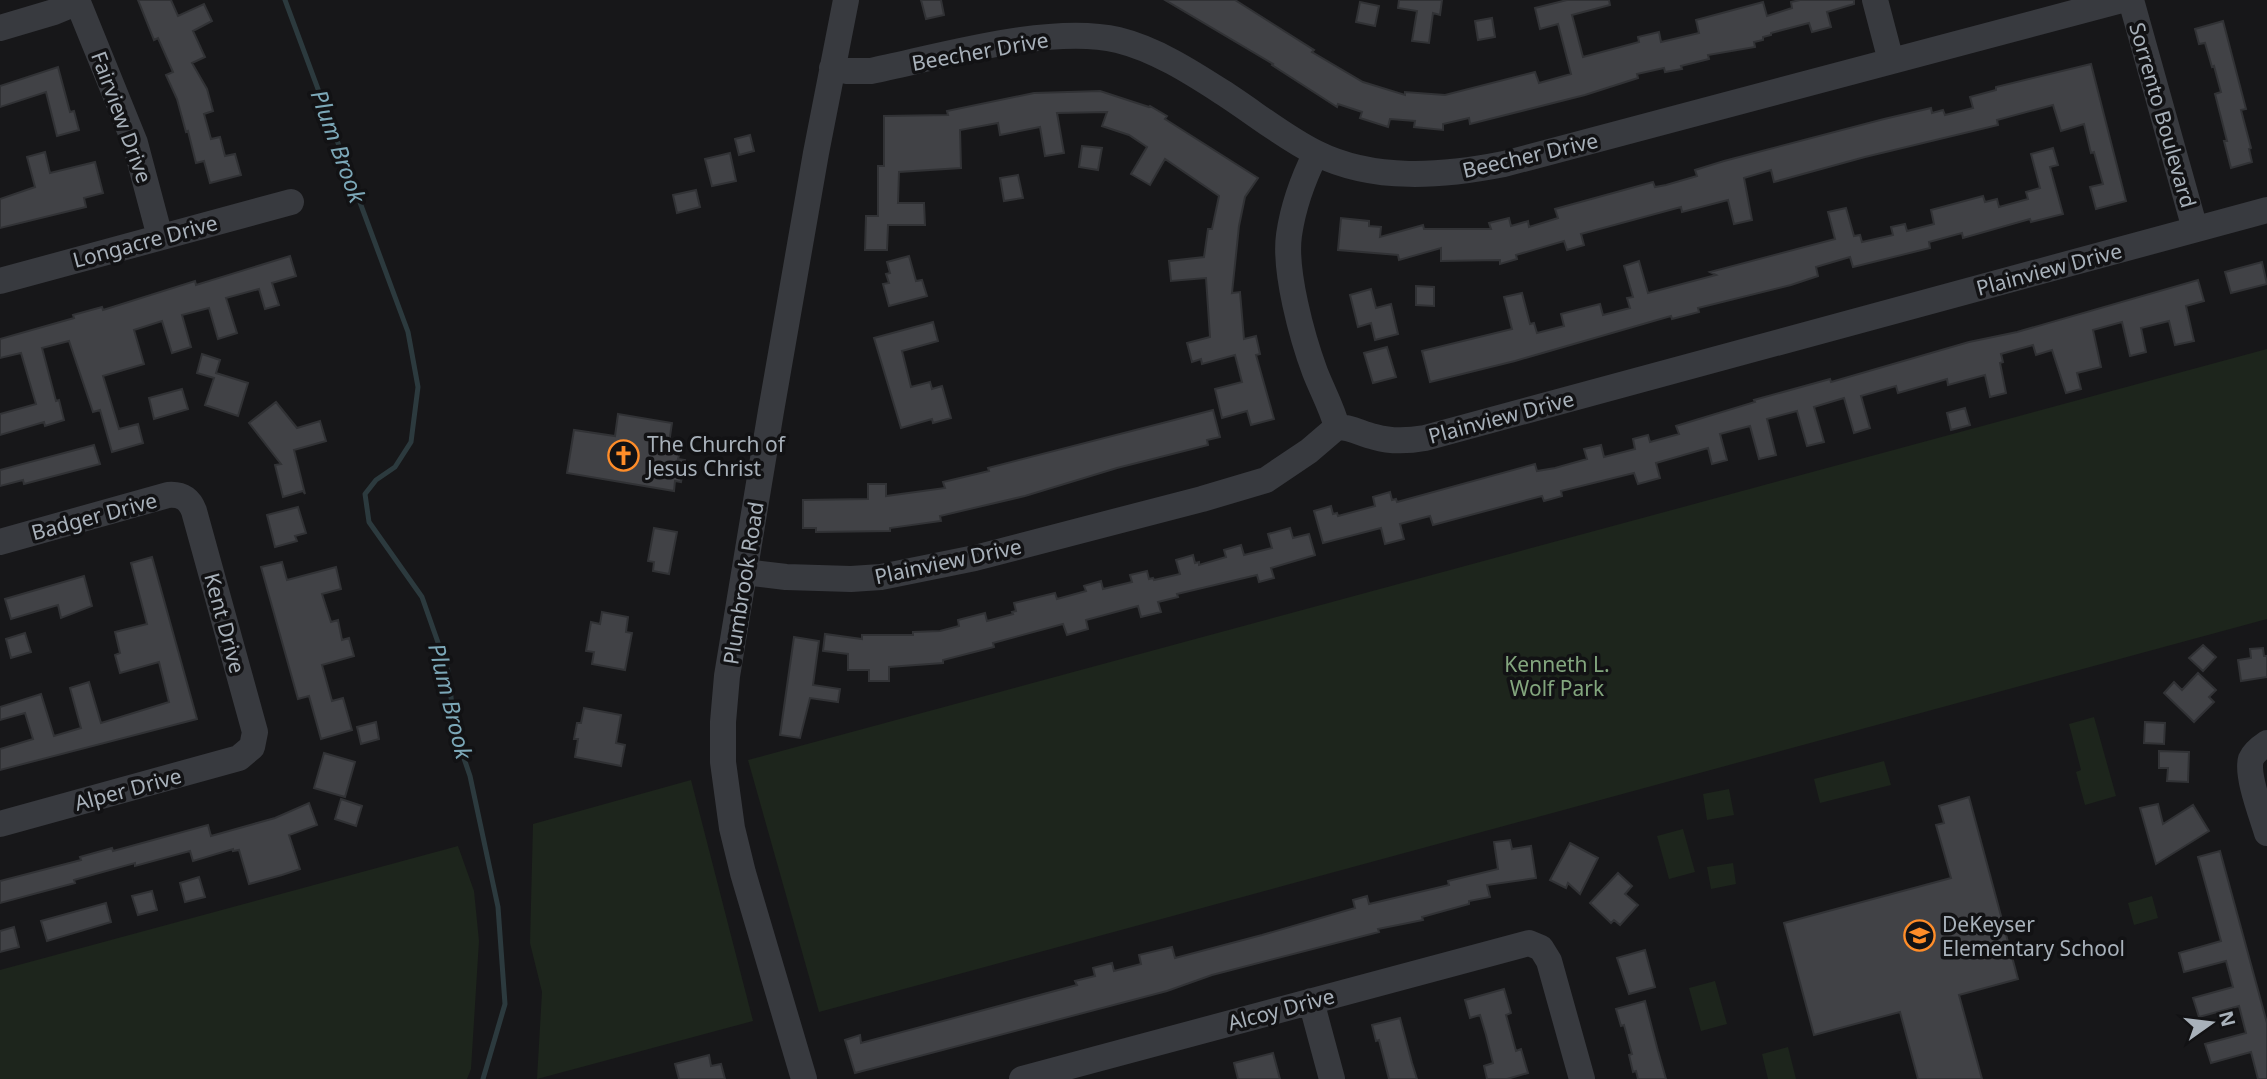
<svg xmlns="http://www.w3.org/2000/svg" width="2267" height="1079" viewBox="0 0 2267 1079" font-family="'Noto Sans',sans-serif">
  <rect width="100%" height="100%" fill="#171719"/>
  <path fill="#1d251c" d="M2267,349V619L819,1012L748,760Z
    M2094,717L2116,796L2085,805L2076,772L2081,770L2069,724Z
    M1884,761L1891,785L1820,803L1814,779Z
    M691,780L753,1021L537,1079L542,992L530,943L533,824Z
    M1729,789L1734,815L1707,820L1703,794Z
    M1683,829L1695,872L1669,879L1657,836Z
    M458,846L474,891L479,941L471,1069L467,1079H0V970Z
    M1733,863L1736,884L1711,889L1707,867Z
    M2152,896L2158,918L2134,925L2128,903Z
    M1715,981L1727,1024L1701,1031L1689,988Z
    M1788,1047L1796,1079H1768L1762,1054Z"/>
  <g fill="none" stroke-linecap="round" stroke-linejoin="round">
    <path stroke="#2c3a3e" stroke-width="5" d="M285,0L408,332L418,387L411,442L395,467L376,480L365,494L369,522L422,597L448,671L455,732L470,776L498,907L505,1004L483,1079"/>
  </g>
  <path fill="#414246" stroke="#313235" stroke-width="2" d="M138,0H171L178,16L204,4L212,21L193,31L205,57L192,63L207,89L213,111L204,114L211,139L220,137L225,156L235,154L241,175L210,183L204,161L196,163L188,131L186,132L177,99L166,75L173,72L158,38L154,40Z
    M921,0H941L944,15L926,19Z
    M1165,0H1235L1314,50L1312,52L1363,82L1405,95V92L1445,95L1535,72L1539,83L1571,74L1558,24L1540,29L1535,8L1567,0H1609L1610,5L1572,15L1583,57L1639,42L1638,37L1659,32L1661,42L1699,33L1696,20L1763,2L1767,16L1792,8L1791,2L1800,0H1854V4L1827,12L1831,27L1812,32L1809,23L1771,33V35L1763,37V40L1754,42L1755,47L1708,55L1709,59L1681,66L1682,69L1665,72L1664,68L1637,74L1638,78L1585,95L1470,124L1469,118L1443,124V130L1414,127L1415,121L1390,119L1388,127L1360,118L1362,112L1338,104L1337,107L1272,65L1273,64Z
    M1399,0H1442L1440,15L1433,13L1429,43L1412,41L1417,11L1398,8Z
    M1360,2L1379,6L1375,26L1356,22Z
    M1492,18L1495,37L1478,40L1475,21Z
    M2223,21L2246,109L2241,110L2251,148L2249,149L2252,162L2231,168L2224,141H2227L2215,94L2221,92L2214,66L2212,67L2205,43L2199,44L2195,29Z
    M2091,64L2126,201L2096,209L2090,187L2103,184L2094,152L2091,153L2084,124L2061,131L2053,105L1997,120L1998,125L1865,157L1774,182L1771,170L1744,178L1752,220L1734,224L1728,200L1682,212L1681,207L1581,234L1584,245L1567,250L1564,241L1516,255L1517,259L1500,264V260L1441,261V248L1399,260L1398,255L1338,250L1341,218L1369,221V226L1381,227L1380,237L1423,225L1424,229H1491L1489,223L1509,218L1511,226L1528,221L1529,227L1558,218L1555,209L1653,182L1655,187L1666,185L1697,176L1695,170L1724,161L1884,119L1931,108L1932,113L1943,110L1945,115L1973,108L1970,97L1996,90V87Z
    M58,67L70,112L74,111L79,130L57,136L46,92L0,107V86Z
    M1100,91L1149,107L1150,106L1167,116L1165,119L1258,178L1245,197L1239,226L1232,293L1240,292L1244,339L1256,336L1260,354L1256,355L1274,419L1251,425L1247,411L1222,418L1215,389L1242,382L1235,355L1202,364L1201,359L1192,362L1187,343L1210,337L1206,278L1171,281L1169,261L1204,257L1208,229H1212L1219,196L1165,159L1150,185L1131,174L1147,147L1129,135L1102,126L1107,112L1057,113L1064,153L1045,156L1040,127L1000,135L998,123L960,130L961,168L899,172L898,203H924L925,225H888L887,250H865L866,216H878V166H884V116L948,115L947,111L1034,93Z
    M750,135L754,151L739,155L735,139Z
    M1082,146L1102,148L1098,170L1079,167Z
    M2053,148L2058,165L2050,167L2063,214L2031,222L2030,219L1963,238L1962,233L1929,242L1930,248L1853,267L1850,257L1816,267L1818,276L1791,285L1698,308L1699,312L1672,319L1671,316L1515,361L1430,382L1422,351L1512,329L1504,297L1522,293L1530,324L1534,323L1537,333L1564,326L1561,314L1600,304L1603,315L1630,308L1627,298L1633,297L1624,266L1639,261L1648,293L1716,275L1710,272L1835,239L1828,212L1846,208L1854,236L1860,235L1862,242L1893,235L1891,227L1905,224L1907,231L1934,224L1931,210L1983,196L1985,202L1997,199L1999,207L2028,199L2026,192L2040,188L2031,154Z
    M45,152L50,173L95,162L103,193L84,198L86,207L0,228V199L35,187L27,157Z
    M730,153L736,181L712,186L705,159Z
    M1018,175L1023,198L1004,201L1000,178Z
    M696,190L700,207L677,213L673,195Z
    M290,256L296,276L272,283L279,305L265,309L259,289L226,298L237,333L218,339L209,308L182,315L191,347L172,353L162,321L134,330L144,364L103,376L119,429L138,424L143,443L112,452L100,410L93,412L69,341L42,348L56,401L59,400L64,420L45,426L44,422L0,435V414L36,404L21,353L0,358V339L74,318L73,315L102,307L103,310L195,281L196,285Z
    M909,256L916,281L922,280L927,296L889,306L883,284L889,283L886,274L890,273L887,262Z
    M2262,262L2267,284L2231,293L2225,272Z
    M2198,280L2204,301L2186,306L2194,341L2175,345L2169,321L2141,328L2146,352L2130,356L2122,322L2093,330L2101,367L2077,373L2081,389L2066,393L2052,350L2036,355L2033,345L2001,354L2003,362L2000,363L2006,393L1990,397L1985,375L1948,385L1947,379L1898,393L1896,386L1861,396L1870,428L1854,433L1844,398L1814,407L1824,442L1807,446L1797,411L1767,419L1776,455L1759,459L1750,426L1720,434L1727,460L1712,464L1708,448L1656,463L1660,478L1638,484L1634,473L1561,491L1562,496L1544,501L1542,496L1433,525L1430,516L1400,524L1404,539L1385,544L1381,528L1323,543L1314,511L1331,506L1333,514L1337,513L1338,516L1375,506L1373,497L1390,492L1392,500L1396,499L1397,502L1535,464L1537,471L1555,468L1587,459L1584,449L1601,445L1604,457L1635,449L1633,439L1648,435L1650,442L1679,434L1676,426L1755,402L1754,400L1830,379L1831,382L1969,342L2017,332Z
    M1416,286L1434,287V306L1416,305Z
    M1371,289L1376,308L1391,304L1398,334L1375,340L1371,323L1358,327L1350,295Z
    M933,322L938,341L902,351L911,387L930,382L932,389L942,386L951,418L933,423L932,419L901,428L874,338Z
    M1387,347L1396,377L1373,383L1364,353Z
    M202,354L220,360L216,373L248,383L238,416L205,405L214,378L197,373Z
    M182,389L188,409L154,419L149,398Z
    M276,402L297,428L320,421L326,441L294,450L305,494L303,491L283,497L275,465L281,464L249,423Z
    M1965,408L1970,425L1951,430L1947,413Z
    M1213,410L1220,437L1207,440L1208,445L1117,468L1025,496L940,516L941,521L890,528V531L816,532V528H803V500L868,499V484H886V496L945,488L943,482L989,471L988,468Z
    M618,414L672,423L668,450L680,452L678,459L685,460L681,482L675,481L674,491L567,473L574,430L615,436Z
    M94,445L100,464L24,484L23,480L0,486V470Z
    M298,507L306,533L295,536L297,541L275,547L267,515Z
    M654,528L677,532L669,574L653,571L654,562L648,561Z
    M1290,528L1293,538L1309,534L1315,555L1271,568L1274,578L1259,582L1257,575L1177,594L1178,597L1158,602L1161,612L1141,617L1138,606L1086,620L1088,629L1067,635L1063,624L993,643L994,647L943,660V663L889,667V681H869V670H848V654L823,651L825,634L862,639V635H913V632L940,631L959,626L958,620L985,613L987,621L1013,614L1012,612L1016,611L1014,603L1055,593L1057,599L1086,591L1084,586L1101,581L1103,589L1132,582L1130,575L1147,571L1149,579L1153,578L1154,580L1180,574L1176,560L1193,555L1195,563L1199,562V565L1226,557L1224,550L1241,545L1244,555L1272,548L1268,534Z
    M152,557L197,719L0,770V749L33,739L25,713L0,720V707L41,694L54,736L81,728L70,688L89,682L101,723L169,702L159,662L120,673L115,655L120,653L115,632L147,624L131,563Z
    M282,562L287,580L336,567L341,589L322,594L331,622L338,620L342,640L349,638L354,656L322,665L332,701L343,698L352,730L321,739L309,696L298,699L261,567Z
    M84,576L92,606L61,618L58,605L11,619L5,599Z
    M602,612L628,617L626,632L632,633L625,670L592,664L594,652L586,651L591,622L600,624Z
    M25,633L31,652L11,658L6,639Z
    M794,637L819,641L813,685L840,689L838,702L810,698L800,738L780,735Z
    M2203,645L2216,657L2203,671L2189,658Z
    M2263,648L2264,656H2267V677L2241,681L2238,660L2251,658L2250,649Z
    M2198,673L2216,690L2209,697L2214,702L2194,722L2164,693L2174,682L2182,690Z
    M584,708L621,715L616,743L625,745L621,766L575,757L578,739H574L577,723H581Z
    M376,722L379,739L361,744L357,727Z
    M2145,722L2165,723L2164,744L2144,743Z
    M2159,751L2189,752L2188,782L2167,781L2168,768H2159Z
    M324,753L355,762L345,797L314,788Z
    M1969,797L2018,979L1959,995L1982,1079H1918L1900,1012L1814,1035L1784,923L1951,878L1936,825L1944,823L1939,806Z
    M341,799L362,806L356,826L335,819Z
    M309,803L317,825L289,835L300,869L282,875L249,884L239,850L233,851V849L193,861L190,851L135,866V863L74,880L75,883L0,903V881L81,860L80,857L112,848L113,851L208,825L211,836L275,818Z
    M2158,804L2163,824L2193,805L2209,831L2156,864L2140,808Z
    M1510,840L1512,849L1531,846L1536,878L1487,885L1490,897L1469,901V904L1422,917L1423,920L1378,929L1379,932L1212,975L1167,991L855,1073L845,1040L860,1035L861,1043L1077,985L1075,981L1095,976L1093,968L1112,963L1114,971L1141,964L1139,955L1172,947L1175,958L1262,935L1355,908L1353,900L1367,896L1369,904L1449,885L1448,881L1498,869L1494,842Z
    M1570,843L1598,858L1580,894L1568,883L1566,888L1550,880Z
    M2220,851L2267,1023V1079H2258L2251,1052L2211,1063L2205,1044L2246,1033L2239,1006L2199,1017L2193,998L2233,987L2226,961L2184,972L2179,953L2221,941L2198,857Z
    M1618,873L1632,886L1625,894L1638,905L1620,925L1614,920L1611,923L1590,903Z
    M199,877L205,897L185,902L180,883Z
    M152,891L157,910L138,915L132,896Z
    M106,903L111,922L47,941L41,921Z
    M14,927L19,947L0,952V931Z
    M1645,950L1655,987L1629,994L1617,958Z
    M1504,989L1511,1013L1506,1015L1516,1051L1521,1049L1528,1073L1507,1079H1487L1484,1066L1493,1063L1486,1035L1480,1015L1470,1018L1465,1000Z
    M1645,1001L1658,1051L1666,1079H1638L1636,1071L1633,1072L1629,1055L1632,1054L1624,1025L1621,1026L1616,1009Z
    M1400,1018L1412,1063L1417,1079H1389L1379,1040L1376,1041L1372,1025Z
    M1273,1053L1280,1079H1238L1234,1063Z
    M709,1055L711,1066L721,1064L725,1079H679L675,1064Z"/>
  <g fill="none" stroke-linecap="round" stroke-linejoin="round">
    <path stroke="#383a3f" stroke-width="26" d="M77,0L135,143L160,237
      M1875,0L1891,61
      M2131,0L2195,229
      M0,28L54,12L78,2
      M832,68L847,71H871C939,57 1050,24 1118,40C1155,49 1191,72 1222,92C1252,111 1285,138 1316,153C1374,182 1443,176 1504,164L2122,0
      M1316,153C1303,179 1293,207 1289,235C1284,271 1302,337 1315,372C1322,390 1332,408 1337,427
      M0,281L291,202
      M0,542L168,495C181,494 189,498 194,511L255,732L252,747L239,758L0,824
      M745,572L786,577L851,579L881,577L975,558L1202,499L1266,480L1309,451L1337,427C1352,427 1361,434 1375,437C1392,442 1408,441 1425,438L2267,210
      M2267,743C2261,747 2254,752 2251,759C2246,775 2262,816 2267,833
      M1311,1001L1332,1079
      M804,1079L743,873L732,828L723,762V722L727,676L771,411L816,153L846,0
      M1022,1079L1529,943L1541,948L1549,961L1582,1079"/>
  </g>
  <defs>
    <symbol id="church-ring" viewBox="-11 -11 22 22"><circle r="9.5" fill="#121214" stroke="#ff8d29" stroke-width="1.5"/><path d="M-1.2-6h2.4v3.5h3.3v2.4h-3.3V6h-2.4V-.1h-3.3v-2.4h3.3Z" fill="#ff8d29"/></symbol>
    <symbol id="school-ring" viewBox="-11 -11 22 22"><circle r="9.5" fill="#121214" stroke="#ff8d29" stroke-width="1.5"/><path d="M0-5L7-2L0 1L-7-2ZM-4 1L0 2.5L4 1V4Q0 6-4 4Z" fill="#ff8d29"/></symbol>
  </defs>
  <g fill-rule="evenodd">
    <use href="#church-ring" x="606" y="438" width="35" height="35"/>
    <use href="#school-ring" x="1902" y="918" width="35" height="35"/>
  </g>
  <g text-anchor="middle" dominant-baseline="central" stroke-width="7" stroke-linejoin="round" paint-order="stroke">
    <g font-size="21" fill="#a8b1ba" stroke="#121214">
      <text transform="translate(980 51) rotate(-10)">Beecher Drive</text>
      <text transform="translate(2163 115) rotate(74)">Sorrento Boulevard</text>
      <text transform="translate(122 117) rotate(70)">Fairview Drive</text>
      <text transform="translate(1530 155) rotate(-13)">Beecher Drive</text>
      <text transform="translate(145 241) rotate(-15)">Longacre Drive</text>
      <text transform="translate(2049 269) rotate(-15)">Plainview Drive</text>
      <text transform="translate(1501 417) rotate(-15)">Plainview Drive</text>
      <text transform="translate(94 516) rotate(-15)">Badger Drive</text>
      <text transform="translate(948 561) rotate(-12)">Plainview Drive</text>
      <text transform="translate(743 583) rotate(-81)">Plumbrook Road</text>
      <text transform="translate(225 623) rotate(75)">Kent Drive</text>
      <text transform="translate(128 789) rotate(-15)">Alper Drive</text>
      <text transform="translate(1281 1009) rotate(-15)">Alcoy Drive</text>
    </g>
    <g font-size="21" fill="#a8b1ba" stroke="#121214" text-anchor="start">
      <text x="647" y="444">The Church of<tspan x="647" dy="24">Jesus Christ</tspan></text>
      <text x="1942" y="924">DeKeyser<tspan x="1942" dy="24">Elementary School</tspan></text>
    </g>
    <g font-size="21" fill="#83a67e" stroke="#121214">
      <text x="1557" y="664">Kenneth L.<tspan x="1557" dy="24">Wolf Park</tspan></text>
    </g>
    <g font-size="23" font-style="italic" fill="#7ca8b8" stroke="#121214">
      <text transform="translate(339 146) rotate(70)">Plum Brook</text>
      <text transform="translate(451 701) rotate(76)">Plum Brook</text>
    </g>
  </g>
  <g transform="translate(2211 1023) rotate(76)" stroke="#121214" stroke-width="5" paint-order="stroke">
  <path d="M0-5L12 26L0 18L-12 26Z" fill="#a8b1ba"/>
  <text y="-10" font-size="19" font-weight="bold" text-anchor="middle" fill="#a8b1ba">N</text>
  </g>
</svg>
